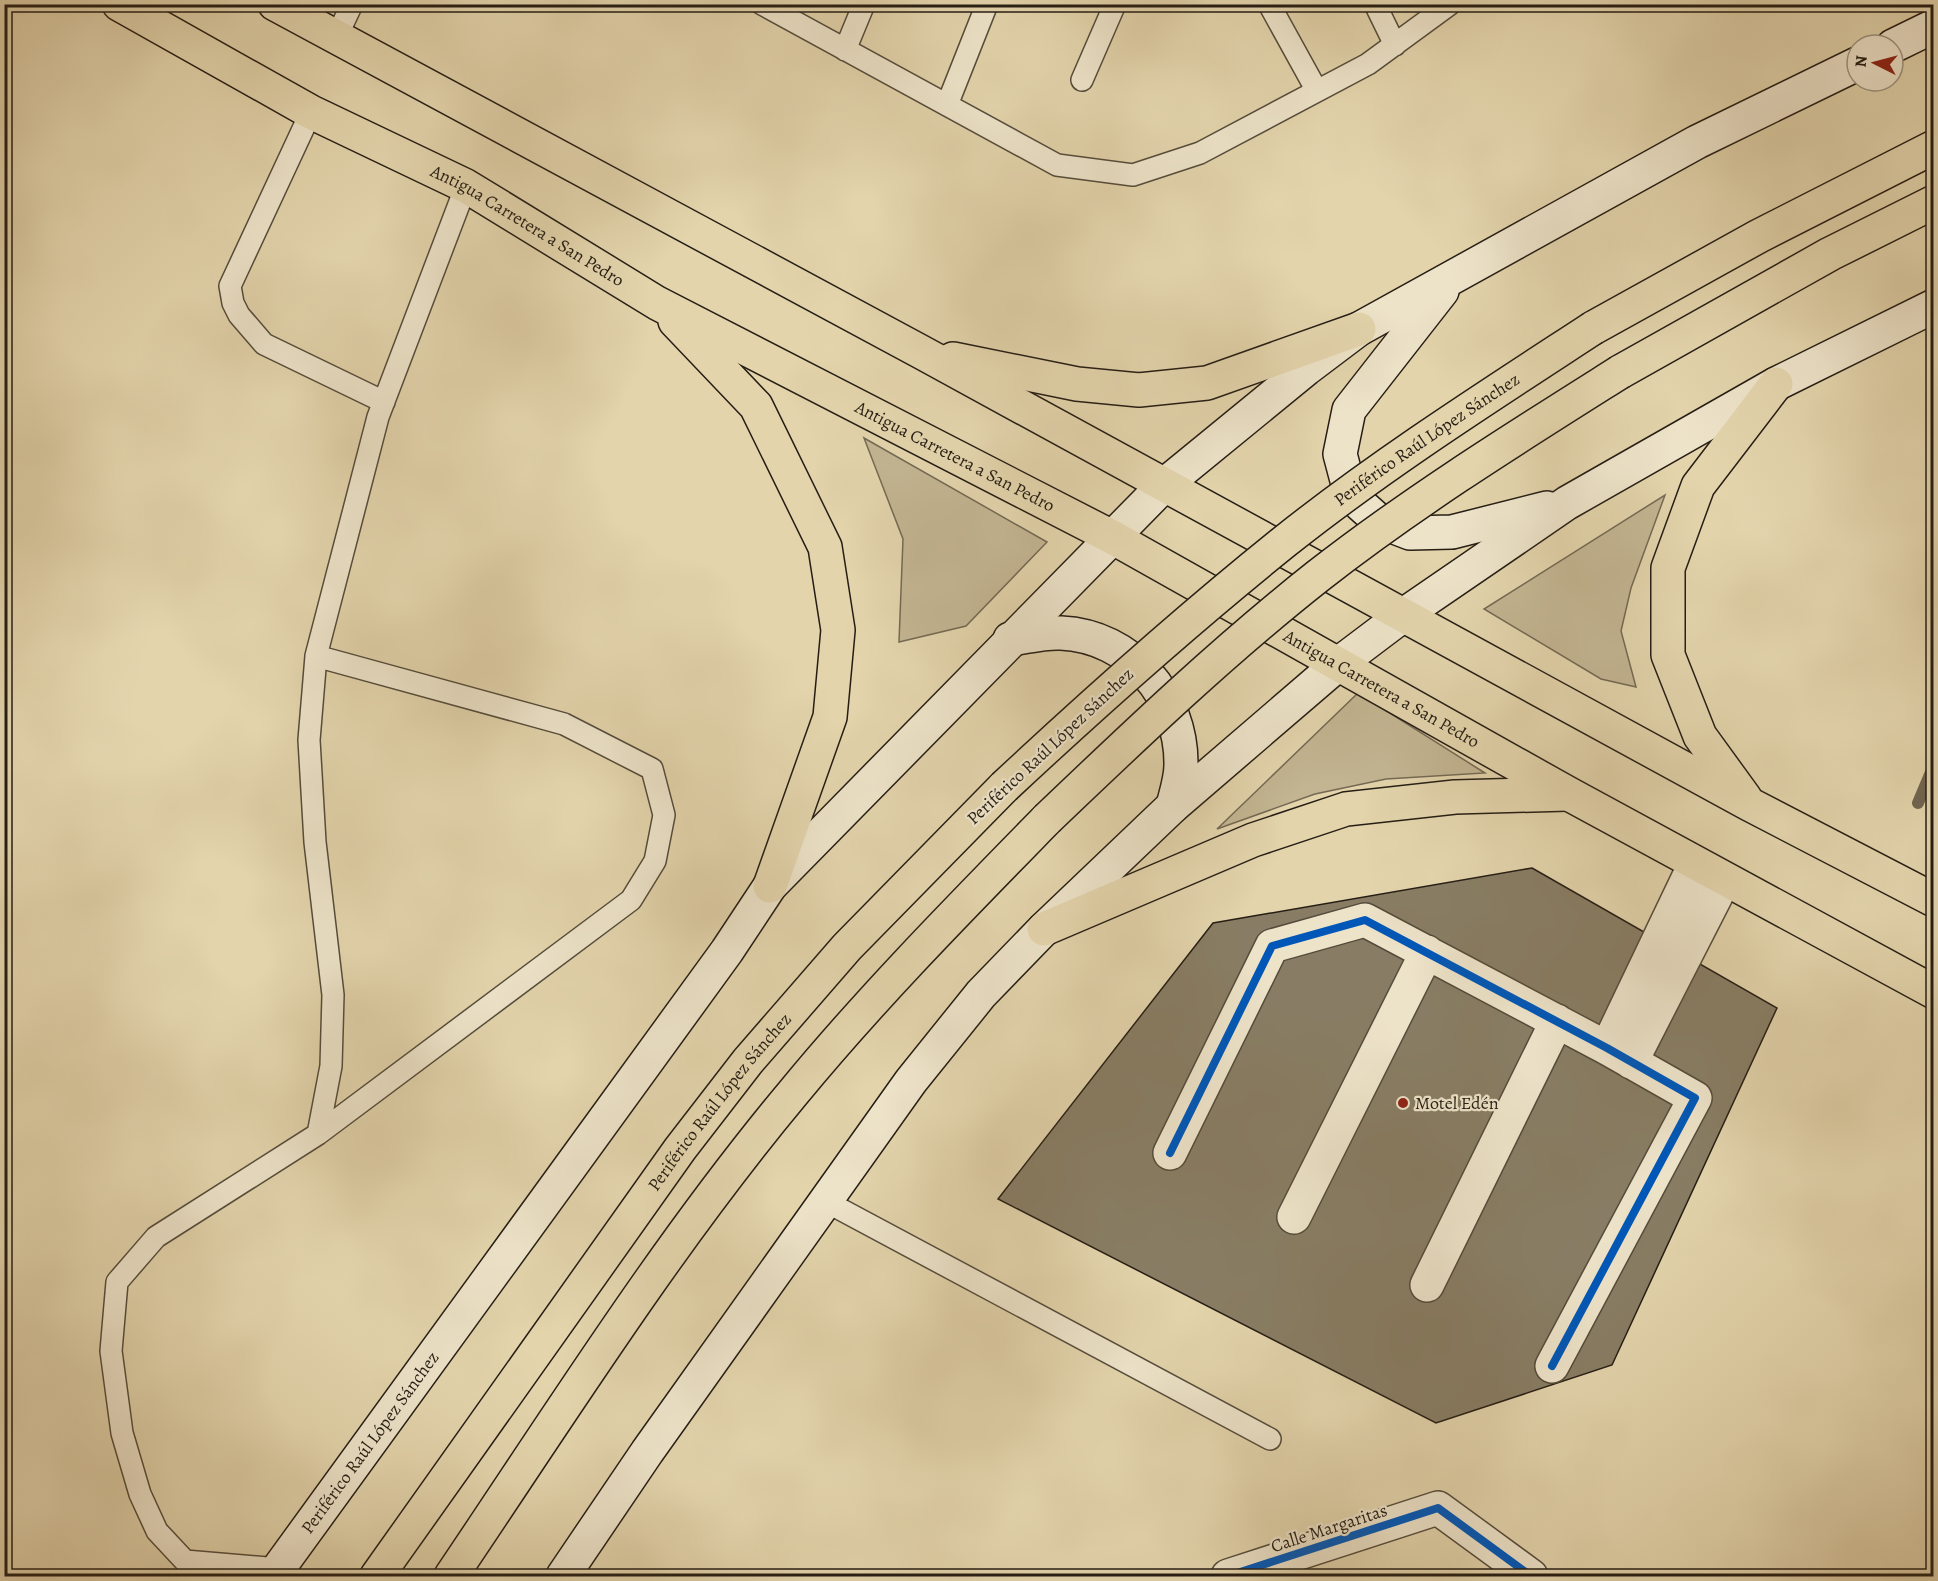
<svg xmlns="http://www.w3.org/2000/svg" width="1938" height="1581" viewBox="0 0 1938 1581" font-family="Alegreya,serif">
  <rect width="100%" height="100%" fill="#e3d4ac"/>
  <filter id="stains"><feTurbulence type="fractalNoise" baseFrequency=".00333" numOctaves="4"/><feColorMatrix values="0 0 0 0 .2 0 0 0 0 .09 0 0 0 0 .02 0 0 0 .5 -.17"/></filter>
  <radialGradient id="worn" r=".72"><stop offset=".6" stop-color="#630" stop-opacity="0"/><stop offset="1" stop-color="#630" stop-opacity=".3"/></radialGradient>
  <path fill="#c3b592" stroke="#746a54" stroke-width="1.5" d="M864,438L1047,542L966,626L899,642L903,539Z
    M1665,495L1631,588L1621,631L1636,687L1601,679L1484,609Z
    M1358,693L1485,773L1386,779L1315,794L1217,829Z"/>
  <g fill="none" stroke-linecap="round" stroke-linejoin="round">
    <path stroke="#716651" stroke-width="12" d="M1918,803L1934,765"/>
  </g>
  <path fill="#887d64" stroke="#261e15" stroke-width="1.5" d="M1532,868L1777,1008L1612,1365L1436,1423L998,1199L1213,923Z"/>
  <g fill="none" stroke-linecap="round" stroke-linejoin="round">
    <defs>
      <path id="lane" d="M762,4L1057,165L1133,175L1200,153L1368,64L1450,4
        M1269,4L1317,91
        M1375,4L1395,45
        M336,38L352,4
        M845,50L864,4
        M1082,80L1115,4
        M947,105L987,4
        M311,112L230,286L233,303L239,315L264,344L384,402
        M316,656L564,724L652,769L664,815L655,861L631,900L318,1134
        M825,1201L1270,1439
        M279,1569L185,1561L157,1531L140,1494L122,1433L111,1351L117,1282L156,1237L318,1134L331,1066L333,995L315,842L309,740L316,656L378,417L466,186"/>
      <path id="street" d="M1607,1048L1695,864
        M1631,1062L1724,880
        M1170,1153L1272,946L1365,920L1607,1048L1695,1098L1552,1366
        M1294,1217L1427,952
        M1427,1285L1557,1021
        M1228,1576L1438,1508L1531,1576"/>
      <g id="secondary">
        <path d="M1893,46L1934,26"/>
        <path d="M1442,291L1349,410L1340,454L1349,488L1361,505L1379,521L1410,533L1452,532L1547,508"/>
        <path d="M1010,639C1026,637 1044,632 1061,633C1131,636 1182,697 1181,765C1181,779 1176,793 1173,806"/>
        <path id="s1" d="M273,1576L727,951L770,886L1163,486L1306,369L1359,329L1697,142L1857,64"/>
        <path d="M563,1576L647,1452L911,1081L981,994L1044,929L1173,806L1337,665L1402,616L1567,503L1776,384L1934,306"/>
      </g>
      <g id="primary">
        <path id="s2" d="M119,4L311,112L466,186L657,303L1112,537L1569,794L1934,992"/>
        <path d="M275,4L923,353L1749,804L1934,900"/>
        <path d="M675,321L756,406L825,547L838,630L830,717L770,886"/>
        <path d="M953,359L1077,384L1139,390L1207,383L1359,329"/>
        <path d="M1745,798L1700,736L1668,655V568L1698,486L1776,384"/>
        <path d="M1044,929L1253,840L1346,809L1455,797L1567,794"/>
      </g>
      <g id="highway">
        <path d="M1593,328L1759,236L1934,147"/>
        <path d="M1620,372L1830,254L1934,202"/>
        <path id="s3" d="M377,1576L680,1149L748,1061L847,947L1004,787"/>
        <path d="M451,1576C561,1413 667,1244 793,1093C872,997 960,908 1047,819"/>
      </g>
    </defs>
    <use href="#lane" stroke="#554c3b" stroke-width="24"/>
    <use href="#street" stroke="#554c3b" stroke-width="36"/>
    <use href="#secondary" stroke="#261e15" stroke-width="36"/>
    <use href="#primary" stroke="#261e15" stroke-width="36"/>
    <use href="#highway" stroke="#261e15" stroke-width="36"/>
    <use href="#lane" stroke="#ede3c9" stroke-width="21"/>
    <use href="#street" stroke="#ede3c9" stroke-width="33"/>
    <use href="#secondary" stroke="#ede3c9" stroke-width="33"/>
    <use href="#primary" stroke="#e3d4ac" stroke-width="33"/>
    <use href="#highway" stroke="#e3d4ac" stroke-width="33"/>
    <defs>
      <g id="highway-bridge">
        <path id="s4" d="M1004,787C1095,702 1187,620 1284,542C1382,464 1489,396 1593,328"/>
        <path d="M1047,819C1135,735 1223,651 1318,576C1414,501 1517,437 1620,372"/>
      </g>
    </defs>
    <use href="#highway-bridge" stroke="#261e15" stroke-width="36" stroke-linecap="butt"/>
    <use href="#highway-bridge" stroke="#e3d4ac" stroke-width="33"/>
    <defs>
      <path id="cycleway" d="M1170,1153L1272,946L1365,920L1607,1048L1695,1098L1552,1366
        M1228,1576L1438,1508L1531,1576"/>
    </defs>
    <use href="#cycleway" stroke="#ede3c9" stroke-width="11"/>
    <use href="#cycleway" stroke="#0057b8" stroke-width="8"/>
  </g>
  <circle fill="#8f2418" stroke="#ede3c9" stroke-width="2" cx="1403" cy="1103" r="6"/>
  <g text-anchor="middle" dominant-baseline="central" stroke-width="4.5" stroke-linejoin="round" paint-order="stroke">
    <g font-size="18" fill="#261e15" stroke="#ede3c9">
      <text stroke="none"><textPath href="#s2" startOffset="465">Antigua Carretera a San Pedro</textPath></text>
      <text stroke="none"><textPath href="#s4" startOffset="548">Periférico Raúl López Sánchez</textPath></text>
      <text stroke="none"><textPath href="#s2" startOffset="951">Antigua Carretera a San Pedro</textPath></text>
      <text stroke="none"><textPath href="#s2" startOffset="1437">Antigua Carretera a San Pedro</textPath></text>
      <text transform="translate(1050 746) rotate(-43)">Periférico Raúl López Sánchez</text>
      <text stroke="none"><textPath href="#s3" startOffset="585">Periférico Raúl López Sánchez</textPath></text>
      <text stroke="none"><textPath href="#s1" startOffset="165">Periférico Raúl López Sánchez</textPath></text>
      <text transform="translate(1329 1528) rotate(-18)">Calle Margaritas</text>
    </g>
    <g font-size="18" fill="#261e15" stroke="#ede3c9" text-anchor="start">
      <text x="1415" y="1103">Motel Edén</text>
    </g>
  </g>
  <rect width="1938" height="1581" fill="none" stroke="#e3d4ac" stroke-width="24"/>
  <rect x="6" y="6" width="1926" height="1569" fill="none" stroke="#261e15" stroke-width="3"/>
  <rect x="12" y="12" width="1914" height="1557" fill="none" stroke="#261e15" stroke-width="1.5"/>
  <g transform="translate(1875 63) rotate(276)"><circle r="28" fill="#ede3c9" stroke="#9d9481" stroke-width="1.5"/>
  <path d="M0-4.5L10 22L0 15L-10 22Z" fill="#8f2418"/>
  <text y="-9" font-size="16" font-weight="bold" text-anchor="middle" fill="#261e15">N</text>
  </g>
  <rect width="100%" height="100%" filter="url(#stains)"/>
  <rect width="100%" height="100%" fill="url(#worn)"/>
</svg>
